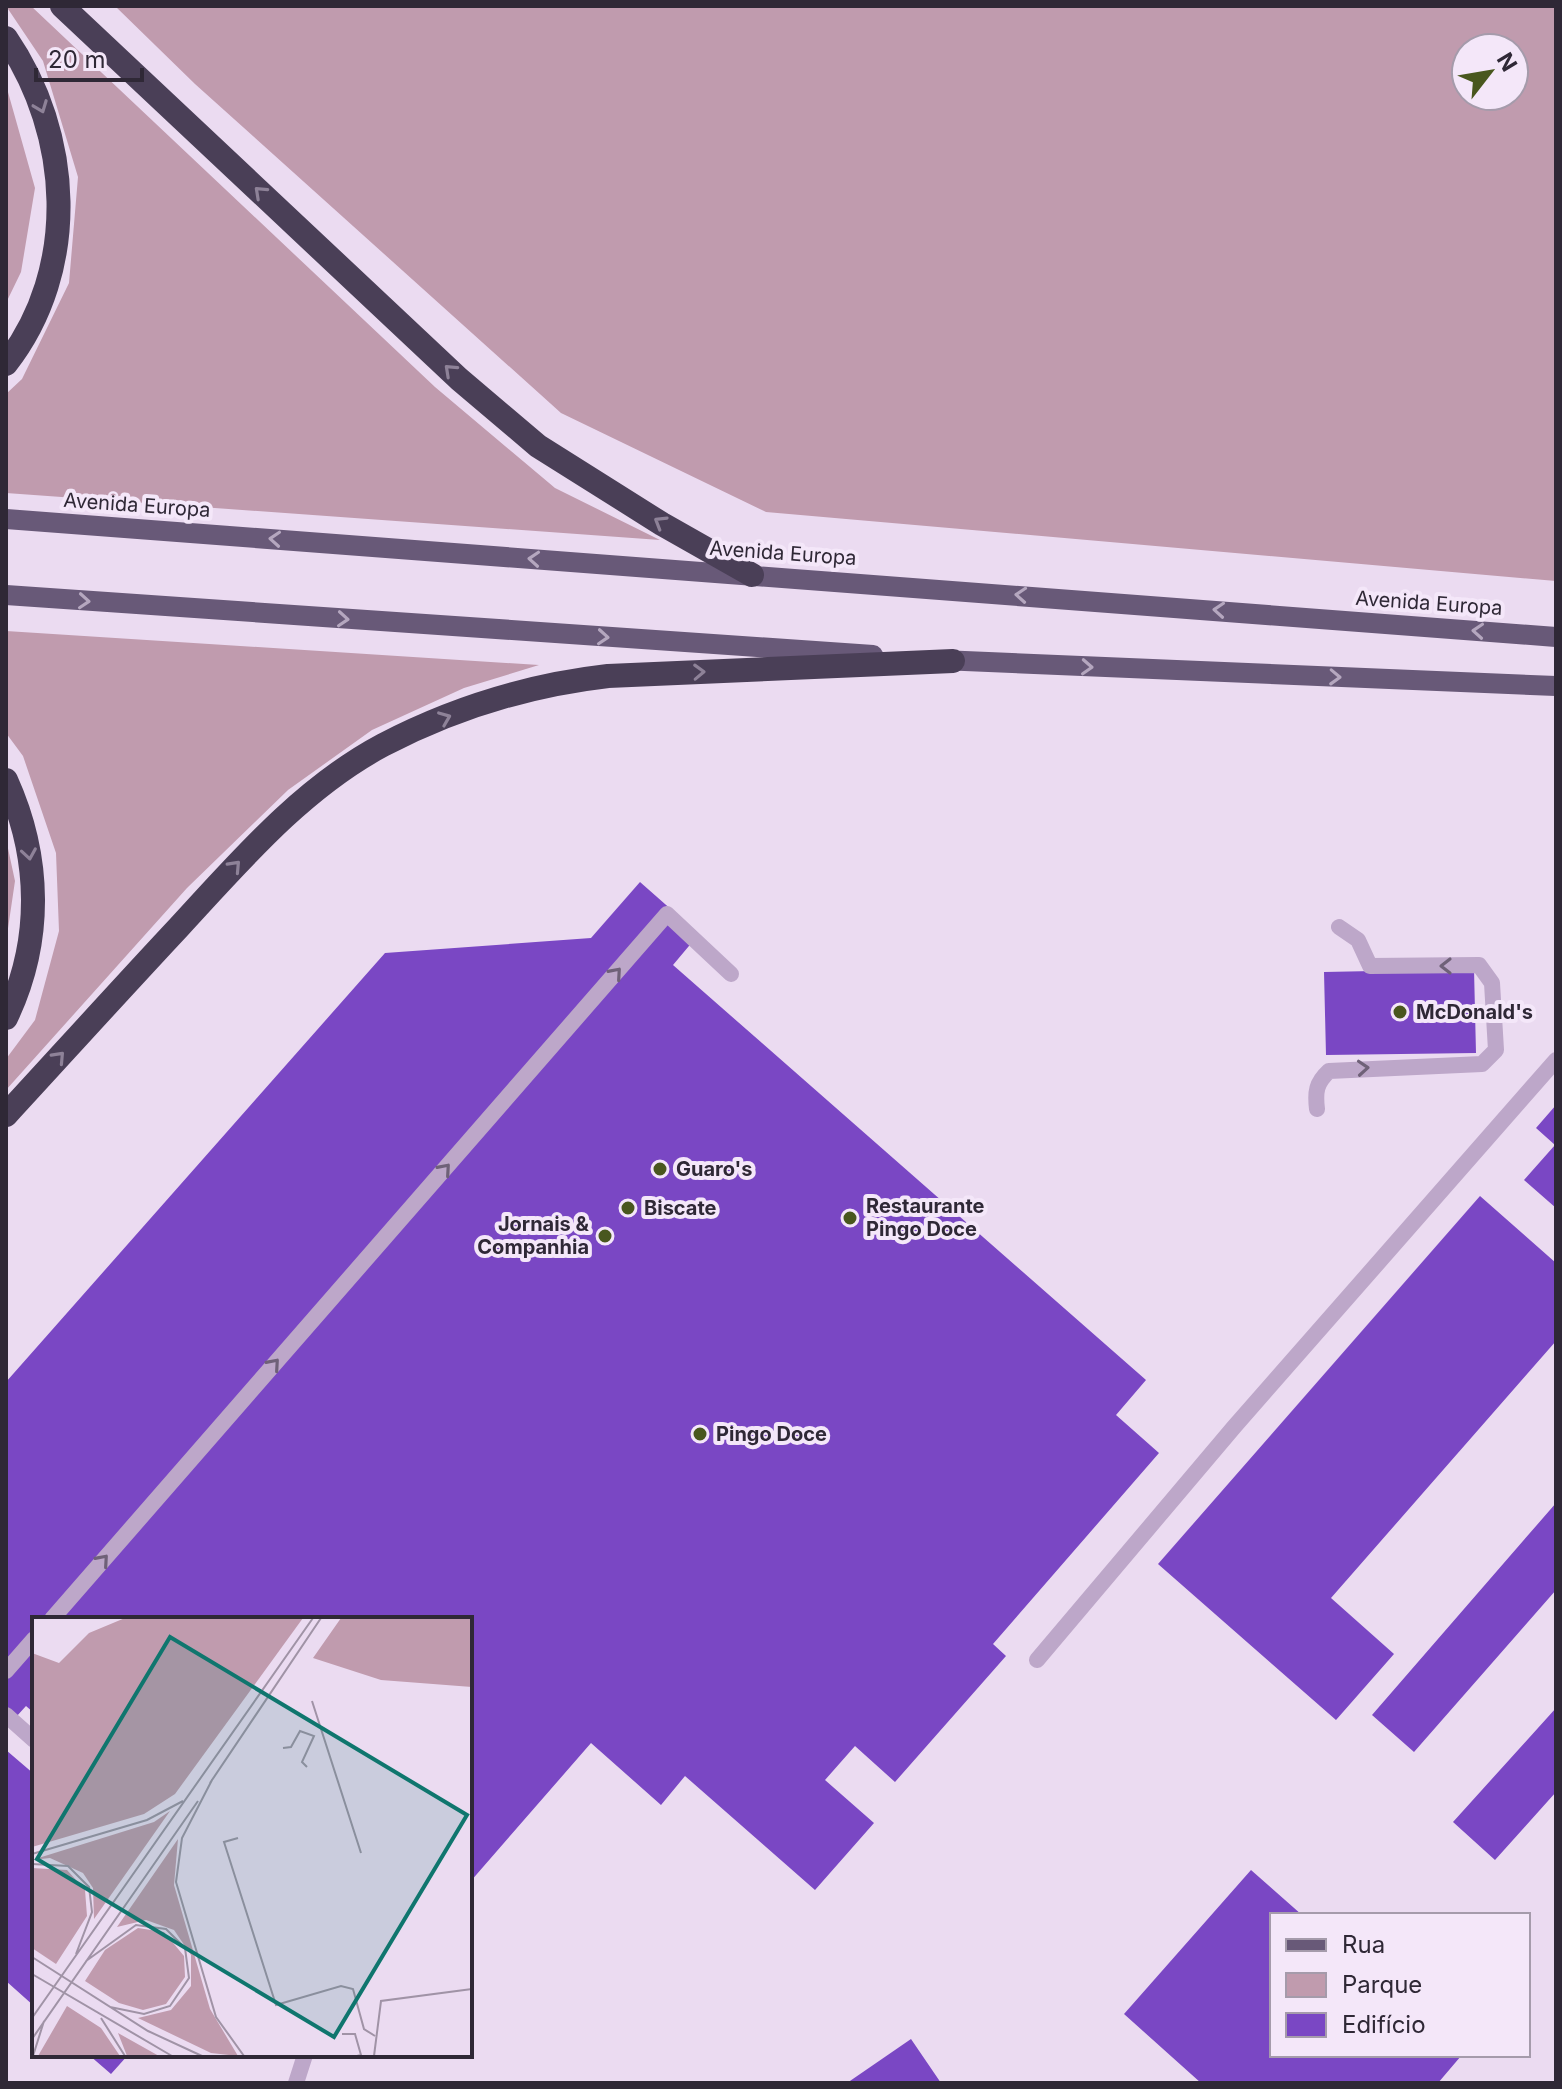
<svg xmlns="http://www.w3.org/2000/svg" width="1562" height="2089" viewBox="0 0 1562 2089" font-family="Inter,sans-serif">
  <rect width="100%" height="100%" fill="#ebdbf1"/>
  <path fill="#c09bae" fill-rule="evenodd" d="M6,6H31L435,387L555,488L660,540L6,493V394L22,379L69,283L78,177L43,61Z
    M115,6H1556V581L766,512L561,413L195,84ZM1466,48H1514V96H1466Z
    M6,85L35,188L21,272L6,303Z
    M6,631L539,665L464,688L372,730L288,790L187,888L6,1090V1059L35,1020L59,931L56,853L23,756L6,733Z
    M6,839L15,881L6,942Z"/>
  <path fill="#7a47c4" d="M640,882L699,934L673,965L1146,1380L1116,1415L1159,1453L993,1644L1006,1656L895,1782L855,1746L825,1780L874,1823L815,1890L685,1776L661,1805L591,1743L470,1882V1619H34V1713L26,1706L6,1728V1382L385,953L591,938Z
    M1474,969L1476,1053L1326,1055L1324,972Z
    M1556,1105V1208L1524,1180L1555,1145L1536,1128Z
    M1480,1196L1556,1263V1341L1331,1598L1394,1654L1336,1720L1158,1564Z
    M1556,1503V1590L1414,1752L1372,1715Z
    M1556,1708V1792L1495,1860L1453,1822Z
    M6,1750L34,1774V2006L6,1981Z
    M1251,1870L1302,1915H1272V2055H1460L1461,2056L1438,2083H1201L1124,2014Z
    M911,2039L941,2083H847Z
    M89,2055H128L111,2074Z"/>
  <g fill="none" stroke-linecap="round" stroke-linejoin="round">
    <path stroke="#bda7c9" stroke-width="16" d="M1317,1109C1315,1092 1316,1083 1329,1071L1482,1064L1496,1050L1492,983L1479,965L1370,966L1358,940L1339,927
      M52,1619L667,914L731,974
      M1037,1660L1234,1427L1556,1060
      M6,1671L34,1639
      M6,1715L34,1740
      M296,2083L305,2055"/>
    <path stroke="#685978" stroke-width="20" d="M6,519L1556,637
      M6,595L873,655
      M941,660L1556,686"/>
    <path stroke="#4a3f57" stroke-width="24" d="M62,6L459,379L538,446L662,524L752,575
      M6,38C72,134 80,269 6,364
      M6,780C41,857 43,941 6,1018
      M6,1115C64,1052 121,989 179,927C240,861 302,788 383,745C454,708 529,685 608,676L953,661"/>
  </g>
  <defs><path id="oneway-chevron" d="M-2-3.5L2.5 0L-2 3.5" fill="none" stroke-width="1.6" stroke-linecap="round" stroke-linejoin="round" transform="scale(2)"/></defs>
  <g stroke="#8e8298">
    <use href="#oneway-chevron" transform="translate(41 107) rotate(69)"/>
    <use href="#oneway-chevron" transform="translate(260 192) rotate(-137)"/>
    <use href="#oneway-chevron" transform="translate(450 370) rotate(-137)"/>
    <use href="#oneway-chevron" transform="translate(660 522) rotate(-149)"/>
    <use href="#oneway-chevron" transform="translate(699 672) rotate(-2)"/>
    <use href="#oneway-chevron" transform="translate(445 718) rotate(-22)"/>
    <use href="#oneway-chevron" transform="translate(29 854) rotate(81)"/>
    <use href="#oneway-chevron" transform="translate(235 866) rotate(-47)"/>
    <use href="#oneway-chevron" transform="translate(59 1057) rotate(-47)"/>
  </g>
  <g stroke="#b5a7bf">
    <use href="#oneway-chevron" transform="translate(275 539) rotate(-176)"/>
    <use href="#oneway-chevron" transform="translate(534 559) rotate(-176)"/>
    <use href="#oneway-chevron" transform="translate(1021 595) rotate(-176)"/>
    <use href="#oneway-chevron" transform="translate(84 601) rotate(4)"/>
    <use href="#oneway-chevron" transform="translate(1219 610) rotate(-176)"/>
    <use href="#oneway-chevron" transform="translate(343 619) rotate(4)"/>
    <use href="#oneway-chevron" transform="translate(1478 631) rotate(-176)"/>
    <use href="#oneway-chevron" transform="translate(603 637) rotate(4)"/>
    <use href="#oneway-chevron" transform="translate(1087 667) rotate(3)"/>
    <use href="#oneway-chevron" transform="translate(1335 677) rotate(2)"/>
  </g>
  <g stroke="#6f6178">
    <use href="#oneway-chevron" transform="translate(1446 966) rotate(180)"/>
    <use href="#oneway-chevron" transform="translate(616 973) rotate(-49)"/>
    <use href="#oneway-chevron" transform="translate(1363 1068) rotate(-4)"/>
    <use href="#oneway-chevron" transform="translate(445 1169) rotate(-49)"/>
    <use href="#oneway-chevron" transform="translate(274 1364) rotate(-49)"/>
    <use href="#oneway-chevron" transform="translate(103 1560) rotate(-49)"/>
  </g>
  <g fill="#49571e" stroke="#f4e7f9" stroke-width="3">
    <circle cx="1400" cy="1012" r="8"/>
    <circle cx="660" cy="1169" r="8"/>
    <circle cx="628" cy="1208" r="8"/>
    <circle cx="850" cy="1218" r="8"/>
    <circle cx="605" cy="1236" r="8"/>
    <circle cx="700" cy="1434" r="8"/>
  </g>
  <g text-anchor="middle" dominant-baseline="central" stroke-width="8" stroke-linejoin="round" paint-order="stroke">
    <g font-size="20" fill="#2f2836" stroke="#f4e7f9">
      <text transform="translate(137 505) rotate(4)">Avenida Europa</text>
      <text transform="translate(783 553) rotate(4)">Avenida Europa</text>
      <text transform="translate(1429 603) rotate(4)">Avenida Europa</text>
    </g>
    <g font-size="20" font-weight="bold" fill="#2f2836" stroke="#f4e7f9" text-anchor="start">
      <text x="1416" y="1012">McDonald's</text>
      <text x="676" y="1169">Guaro's</text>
      <text x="866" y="1206">Restaurante<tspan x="866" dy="23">Pingo Doce</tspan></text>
      <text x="644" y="1208">Biscate</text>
      <text x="589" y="1224" text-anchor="end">Jornais &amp;<tspan x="589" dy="23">Companhia</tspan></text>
      <text x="716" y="1434">Pingo Doce</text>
    </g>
  </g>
  <g transform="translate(32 1617)">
    <rect width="440" height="440" fill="#ebdbf1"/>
    <path d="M93,1H271L143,177L112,197L0,230V36L27,46L57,16ZM309,1H440V70L349,63L281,41ZM138,194L62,302L61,271L51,256L18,241L0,243L122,205ZM146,222L142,268L178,392L206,439L179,436L106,401L139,393L159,369V338L142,313L114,303L85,310ZM0,251L35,253L53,273L55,299L24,347L0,331ZM106,311L132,315L152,339L153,360L134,387L111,393L87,386L53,364L73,333ZM35,389L69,411L88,439H6ZM86,416L127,439H95Z" fill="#c09bae"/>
    <path fill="none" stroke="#a093a6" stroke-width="2" d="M280,84L329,236M251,131L259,130L268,114L282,119L270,145L275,150M180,163L150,221L144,265L184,400L212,439M178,166L289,1M206,221L192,225L244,388L309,369L321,372L332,412L343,419M0,237L115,203L151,184M0,247L36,249L57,270L60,295L44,337M0,340L116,414L170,439M54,344L104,308L134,312L153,331L157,361L138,389L112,397L78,390M0,357L140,439M0,401L281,1M69,401L93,439M310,417H323L329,438L325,439M0,422L166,184M1,439L12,404M342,439L349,384L440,372"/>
    <path fill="#0f766e" fill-opacity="0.15" stroke="#0f766e" stroke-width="4" d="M138,20L435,198L302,420L5,242Z"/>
    <rect width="440" height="440" fill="none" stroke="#2f2836" stroke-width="4"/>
  </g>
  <rect width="1562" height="2089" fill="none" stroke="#2f2836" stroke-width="16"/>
  <rect x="1270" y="1913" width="260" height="144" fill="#f4e7f9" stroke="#a59bab" stroke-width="2"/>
  <rect x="1286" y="1939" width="40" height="12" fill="#685978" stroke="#a59bab" stroke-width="2"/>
  <text x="1342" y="1953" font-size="24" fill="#2f2836">Rua</text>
  <rect x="1286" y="1973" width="40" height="24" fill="#c09bae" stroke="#a59bab" stroke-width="2"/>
  <text x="1342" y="1993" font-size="24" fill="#2f2836">Parque</text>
  <rect x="1286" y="2013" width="40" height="24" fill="#7a47c4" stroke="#a59bab" stroke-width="2"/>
  <text x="1342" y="2033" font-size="24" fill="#2f2836">Edifício</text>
  <g transform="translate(1490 72) rotate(59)"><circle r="38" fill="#f4e7f9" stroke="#a59bab" stroke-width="2"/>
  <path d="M0-6L14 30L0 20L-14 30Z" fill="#49571e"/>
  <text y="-12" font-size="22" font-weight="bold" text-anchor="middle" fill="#2f2836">N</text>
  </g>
  <path d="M36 68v12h106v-12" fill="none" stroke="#2f2836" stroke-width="4"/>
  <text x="48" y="68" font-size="24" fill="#2f2836" stroke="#f4e7f9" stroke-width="6" paint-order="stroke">20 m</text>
</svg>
